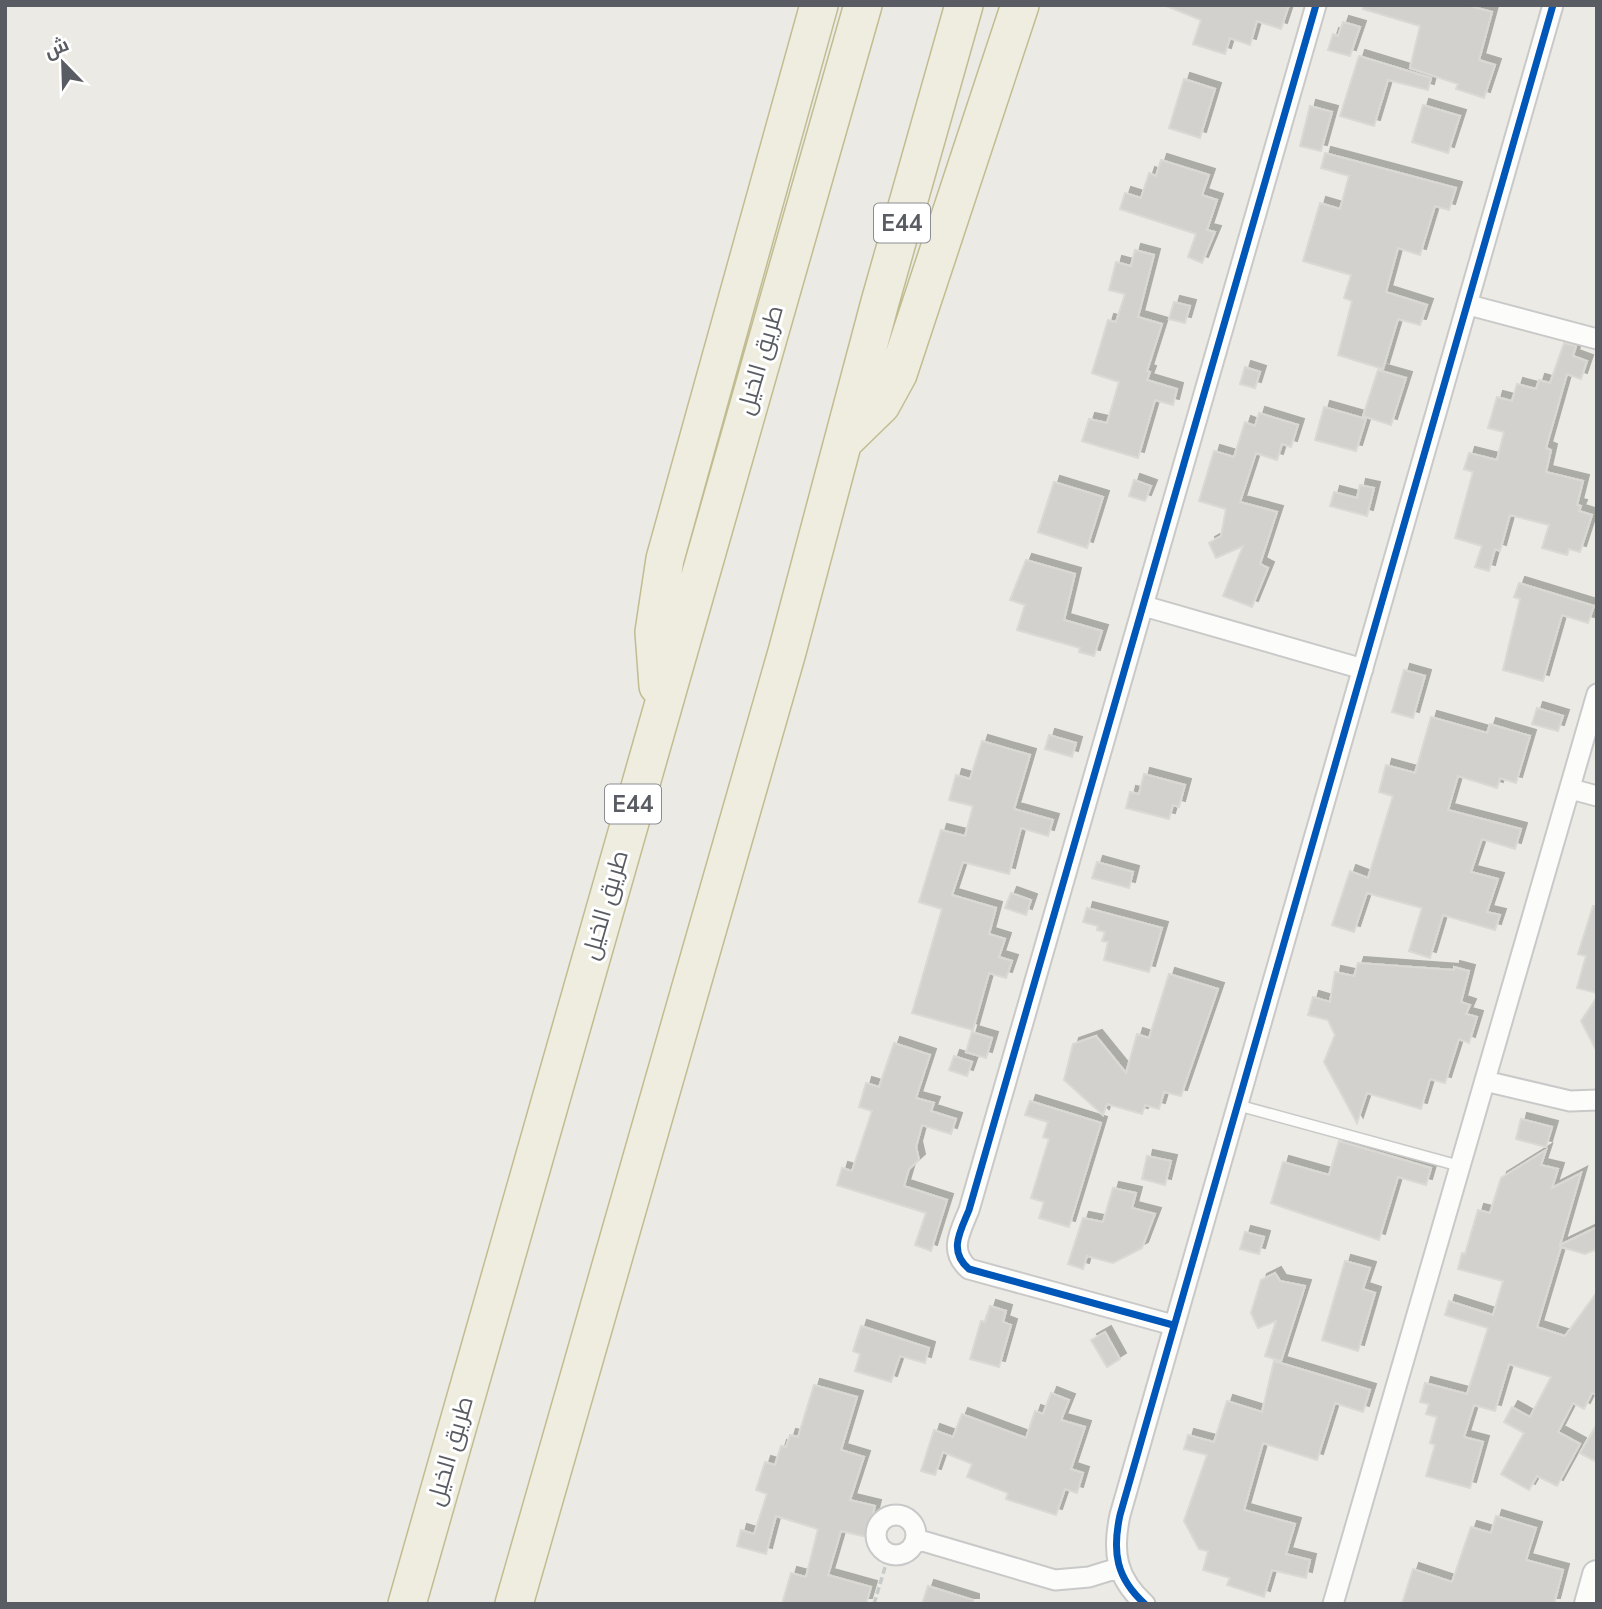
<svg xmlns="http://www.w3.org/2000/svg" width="1602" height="1609" viewBox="0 0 1602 1609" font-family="'Nunito Sans',Cairo,sans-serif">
  <defs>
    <filter id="shadow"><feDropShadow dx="6" dy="-6" stdDeviation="0" flood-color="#0004"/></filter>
  </defs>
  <rect width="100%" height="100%" fill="#ebeae4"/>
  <path fill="#d2d1ce" stroke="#dad9d4" stroke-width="2" filter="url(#shadow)" d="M1164,5H1289L1281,29L1257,21L1250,45L1230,38L1225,54L1193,44L1201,20Z
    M1364,5H1466L1492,12L1479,60L1495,65L1484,98L1456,89L1458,84L1410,68L1420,26L1363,9Z
    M1343,22L1360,27L1350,56L1328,50L1333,34L1338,36Z
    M1359,56L1431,78L1428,90L1388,80L1374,126L1340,116Z
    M1184,79L1215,89L1200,138L1169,128Z
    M1423,105L1460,116L1448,153L1412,142Z
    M1310,106L1332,112L1321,151L1300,146Z
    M1325,153L1456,188L1449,210L1435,206L1420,255L1398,248L1386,292L1427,305L1420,325L1398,319L1383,369L1338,355L1352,301L1344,298L1351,275L1303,261L1320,203L1340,209L1349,176L1321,168Z
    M1161,160L1209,175L1202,195L1217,200L1207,230L1215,232L1202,263L1188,257L1196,234L1120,209L1125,193L1141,198L1149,173L1156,176Z
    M1135,250L1154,255L1138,317L1162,324L1147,371L1150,372L1147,380L1177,389L1173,405L1155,400L1138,458L1082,441L1089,419L1107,423L1119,382L1092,373L1108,320L1116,322L1125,294L1109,290L1116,262L1131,266Z
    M1174,302L1190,306L1185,323L1169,319Z
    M1564,343L1576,346L1573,356L1587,361L1581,379L1567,374L1546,448L1551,450L1546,472L1583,481L1577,505L1581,506L1579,511L1592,515L1580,552L1569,549L1567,555L1542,548L1549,525L1510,515L1500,551L1495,549L1489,571L1475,567L1482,546L1455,538L1473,472L1464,469L1469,453L1497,460L1504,432L1488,428L1497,397L1512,401L1517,384L1536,389L1539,380L1550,383Z
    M1245,367L1260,372L1255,388L1240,384Z
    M1378,370L1406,378L1391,425L1363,416Z
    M1324,407L1366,419L1356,451L1315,440Z
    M1259,413L1298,425L1291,447L1282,444L1277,460L1256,453L1240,502L1277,512L1260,564L1268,568L1252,607L1223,596L1243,546L1216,558L1209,543L1221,536L1226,509L1199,501L1214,451L1234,457L1245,422L1255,426Z
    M1134,480L1151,486L1145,501L1129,496Z
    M1054,482L1103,497L1087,548L1038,532Z
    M1360,485L1374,488L1367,516L1330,506L1334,492L1357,498Z
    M1026,560L1075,574L1064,620L1102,631L1094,656L1079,652L1080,648L1017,630L1025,605L1010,600Z
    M1519,583L1594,606L1588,623L1562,615L1543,681L1503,670L1520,599L1514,597Z
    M1404,670L1425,676L1413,718L1392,712Z
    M1537,708L1563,716L1558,731L1532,724Z
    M1431,717L1487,733L1490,724L1530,736L1516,783L1500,778L1497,788L1458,776L1448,810L1521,829L1515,849L1482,839L1471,872L1498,879L1487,912L1500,915L1495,930L1443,915L1430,958L1409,951L1422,908L1367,893L1354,932L1332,925L1350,871L1368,878L1393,796L1379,792L1386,765L1415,773Z
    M1049,735L1076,743L1072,757L1045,749Z
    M982,741L1030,755L1014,809L1053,820L1048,836L1021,828L1009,874L963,862L952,895L996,908L989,934L1005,939L999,957L1012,961L1006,978L989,973L973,1030L912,1013L942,909L919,902L941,830L965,836L973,806L949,800L956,775L970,779Z
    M1144,774L1185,785L1179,807L1173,805L1169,819L1126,808L1130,792L1139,794Z
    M1097,862L1133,872L1129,888L1092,878Z
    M1011,893L1031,900L1026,915L1005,908Z
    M1593,906H1597V993L1577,988L1586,956L1578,954Z
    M1087,908L1162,928L1149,972L1104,960L1108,942L1102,941L1105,932L1097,930L1098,926L1083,922Z
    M1358,963L1454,970V967L1469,971L1461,1002L1470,1005L1466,1014L1477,1017L1469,1043L1459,1039L1445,1083L1430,1079L1421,1109L1367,1093L1357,1123L1324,1062L1335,1035L1328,1020L1308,1015L1313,997L1330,1002L1335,972L1354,976Z
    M1169,974L1218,989L1181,1096L1164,1092L1159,1109L1145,1105L1142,1114L1107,1104L1103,1115L1064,1080L1073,1044L1096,1036L1126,1073L1137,1034L1149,1038Z
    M1597,997V1052L1581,1021Z
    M972,1032L992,1038L986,1058L966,1052Z
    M894,1043L930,1055L916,1098L934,1103L931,1111L956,1119L951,1134L922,1125L916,1147L919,1160L909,1169L904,1186L947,1200L931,1251L915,1245L926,1213L837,1185L842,1168L852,1171L872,1111L859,1107L866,1083L879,1087Z
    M954,1056L972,1062L967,1076L949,1070Z
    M1030,1101L1101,1123L1069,1227L1039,1218L1044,1202L1031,1198L1049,1139L1043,1137L1048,1122L1025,1115Z
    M1521,1119L1552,1127L1546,1147L1516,1139Z
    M1339,1141L1431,1168L1426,1185L1398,1177L1379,1240L1271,1203L1283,1162L1329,1175Z
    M1546,1150L1541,1165L1558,1169L1552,1188L1581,1173L1560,1245L1597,1227V1249L1585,1254L1561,1247L1537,1327L1565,1336L1597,1292V1395L1592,1393L1584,1409L1573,1403L1558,1432L1580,1444L1557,1486L1537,1476L1529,1490L1501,1474L1524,1433L1504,1422L1512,1407L1530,1417L1551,1377L1509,1364L1495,1411L1474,1405L1464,1437L1483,1442L1470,1488L1426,1476L1435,1445L1430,1443L1437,1417L1426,1414L1429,1404L1420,1402L1425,1383L1467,1394L1488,1328L1445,1315L1449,1301L1493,1315L1503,1281L1458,1269L1462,1253L1465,1254L1478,1210L1490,1213L1501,1178Z
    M1147,1156L1171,1161L1165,1185L1142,1179Z
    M1113,1188L1136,1193L1132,1208L1155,1214L1142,1248L1113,1263L1087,1256L1083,1269L1068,1264L1083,1218L1103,1222Z
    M1245,1232L1264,1237L1259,1254L1240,1249Z
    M1345,1261L1370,1268L1363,1289L1375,1293L1358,1351L1322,1340Z
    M1275,1273L1280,1281L1305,1286L1281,1361L1265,1356L1276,1321L1258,1328L1251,1313L1261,1280Z
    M990,1306L1006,1311L1003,1322L1011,1325L999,1367L970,1359L981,1321L985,1322Z
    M861,1326L929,1348L925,1363L900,1356L891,1382L855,1371L860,1354L853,1351Z
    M1105,1332L1120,1359L1107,1367L1091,1340Z
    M1274,1361L1370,1390L1363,1412L1335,1403L1317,1460L1263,1443L1244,1510L1295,1524L1286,1554L1310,1560L1306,1578L1272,1570L1264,1597L1227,1585L1230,1578L1203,1570L1208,1551L1199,1549L1184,1521L1207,1455L1184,1449L1188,1435L1214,1442L1227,1401L1262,1412Z
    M814,1385L857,1397L841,1450L864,1457L850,1500L875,1506L867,1537L841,1531L828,1575L871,1587L866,1604H782L791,1573L806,1577L818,1529L776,1516L766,1554L737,1546L741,1530L754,1534L767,1494L756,1490L765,1462L775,1465L781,1446L786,1447L790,1435L798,1437Z
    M1051,1393L1069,1400L1061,1420L1085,1427L1071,1469L1083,1473L1077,1493L1065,1489L1056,1515L1006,1499L1008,1493L967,1477L972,1464L943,1452L935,1475L921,1471L934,1430L953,1437L962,1414L1026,1438L1035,1411L1043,1414Z
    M1597,1424V1462L1580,1453Z
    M1496,1516L1536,1528L1526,1560L1563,1570L1554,1604H1402L1413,1569L1452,1582L1471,1527L1491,1533Z
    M928,1586L973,1600V1604H922Z"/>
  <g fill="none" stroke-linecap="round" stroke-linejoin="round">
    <defs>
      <path id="lane" d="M1237,1105L1460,1166"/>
      <path id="street" d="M1469,305L1597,339
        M1144,606L1363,669
        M1571,789L1597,796
        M1485,1081L1570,1101L1597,1100
        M1173,1325L969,1269C948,1251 960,1232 969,1210L1316,5
        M876 1535a20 20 0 1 1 40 0a20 20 0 1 1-40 0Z
        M916,1539L1055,1580L1089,1577L1118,1568
        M1145,1604C1116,1578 1112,1552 1120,1515L1553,5
        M1333,1604L1597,694"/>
      <path id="secondary" d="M1589,1604L1597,1575"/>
      <path id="highway" d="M844,441L881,405L898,374L1020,5
        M658,686L654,632L665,559L819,5
        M407,1604L863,5
        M514,1604L787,652L880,302L964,5"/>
    </defs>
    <use href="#lane" stroke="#c8c9c8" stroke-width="13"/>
    <use href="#street" stroke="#c8c9c8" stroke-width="23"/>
    <use href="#secondary" stroke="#c9c9c9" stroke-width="32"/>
    <use href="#highway" stroke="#c2bc91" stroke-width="40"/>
    <path stroke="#c6ccca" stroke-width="3.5" stroke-dasharray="7 3.5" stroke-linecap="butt" d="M874,1604L889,1554"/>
    <use href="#lane" stroke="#fcfcfb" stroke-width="10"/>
    <use href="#street" stroke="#fcfcfb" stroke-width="19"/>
    <use href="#secondary" stroke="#fcfcfb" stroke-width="28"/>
    <use href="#highway" stroke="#eeede0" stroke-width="37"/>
    <defs>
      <path id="cycleway" d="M1173,1325L969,1269C948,1251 960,1232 969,1210L1316,5
        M1145,1604C1116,1578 1112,1552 1120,1515L1553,5"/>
    </defs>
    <use href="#cycleway" stroke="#fff" stroke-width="11"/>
    <use href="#cycleway" stroke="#0057b8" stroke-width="7"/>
  </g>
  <g text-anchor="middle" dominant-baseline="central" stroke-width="6" stroke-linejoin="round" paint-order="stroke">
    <g fill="#fff" stroke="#8b8d92" stroke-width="2">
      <rect x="874" y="203.5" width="56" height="39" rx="5"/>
      <rect x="605" y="784.5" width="56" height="39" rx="5"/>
    </g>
    <g font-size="23" font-weight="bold" fill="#595c63">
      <text x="902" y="223">E44</text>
      <text x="633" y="804">E44</text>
    </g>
    <g font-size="24" fill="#595c63" stroke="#fff">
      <text transform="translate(760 360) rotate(-74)">طريق الخيل</text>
      <text transform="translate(605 905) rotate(-74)">طريق الخيل</text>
      <text transform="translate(450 1451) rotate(-74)">طريق الخيل</text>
    </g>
  </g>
  <rect width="1602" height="1609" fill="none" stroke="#595c63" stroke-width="14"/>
  <g transform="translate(63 63) rotate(337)" stroke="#ffffff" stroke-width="5" paint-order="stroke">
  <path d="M0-5L12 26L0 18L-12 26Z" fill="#595c63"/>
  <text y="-10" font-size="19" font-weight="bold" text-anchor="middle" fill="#595c63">ش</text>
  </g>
</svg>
